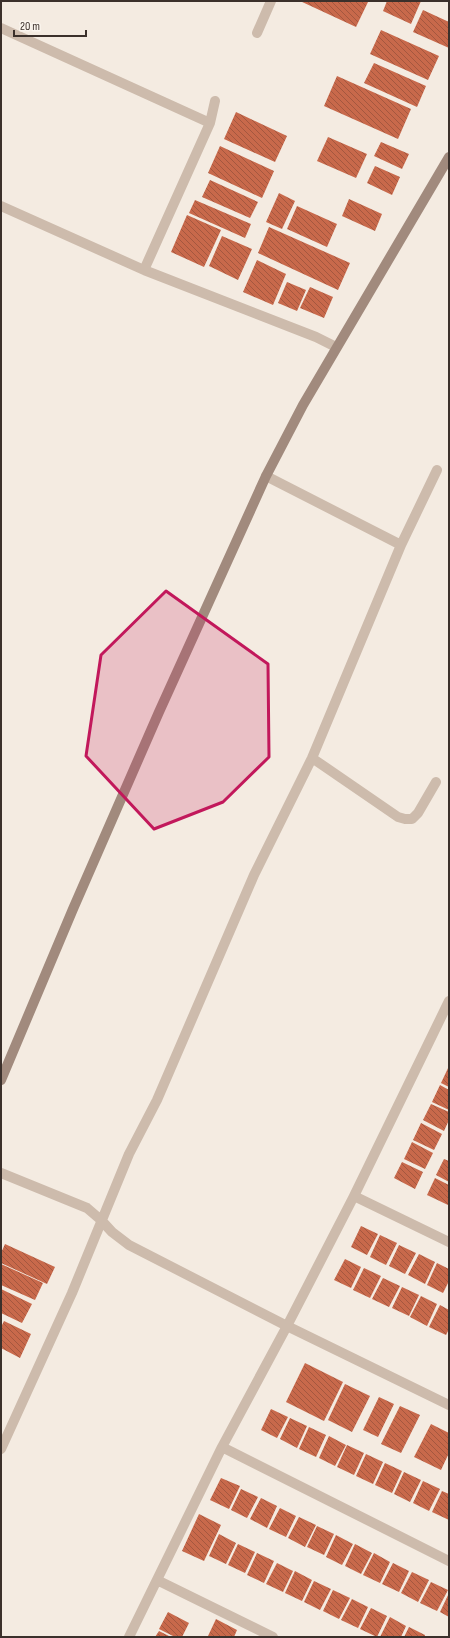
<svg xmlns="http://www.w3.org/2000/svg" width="450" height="1638" viewBox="0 0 450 1638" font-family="'Sofia Sans Condensed',sans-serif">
  <defs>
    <pattern id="building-back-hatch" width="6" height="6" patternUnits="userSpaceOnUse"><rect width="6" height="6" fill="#c8694b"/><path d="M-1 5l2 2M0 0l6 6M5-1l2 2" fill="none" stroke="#a4573f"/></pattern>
  </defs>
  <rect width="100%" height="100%" fill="#f4ebe1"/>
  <path fill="url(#building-back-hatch)" d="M300,1H366L368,2L356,27Z
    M387,1H421L411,24L383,11Z
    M423,10L449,22V48L413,32Z
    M381,30L439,56L428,80L370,54Z
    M374,63L426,86L417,107L364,83Z
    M337,76L411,109L398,139L324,106Z
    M236,112L287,136L275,162L224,139Z
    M328,137L367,154L356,178L317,161Z
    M381,142L409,154L402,169L374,156Z
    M220,146L274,171L262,198L208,173Z
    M375,166L400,177L392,195L367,183Z
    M210,180L258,202L250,218L202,197Z
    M279,193L295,201L282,229L266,222Z
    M349,199L382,214L375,231L342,216Z
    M195,200L251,224L245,238L189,213Z
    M297,206L337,224L327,247L287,229Z
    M187,215L221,230L204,267L171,252Z
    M269,227L350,263L338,290L258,253Z
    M222,236L252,249L238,280L209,266Z
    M257,260L286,274L273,305L243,292Z
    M287,282L306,290L297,311L278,303Z
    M310,287L333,297L324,318L300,308Z
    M449,1066V1087L441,1083Z
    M440,1085L449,1090V1110L432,1102Z
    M431,1104L449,1112V1120L444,1131L423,1120Z
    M421,1123L442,1134L434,1150L413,1140Z
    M412,1142L433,1153L425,1169L404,1159Z
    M444,1159L449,1161V1182L436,1175Z
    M402,1162L423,1172L415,1189L394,1178Z
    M435,1178L449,1185L448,1205L427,1195Z
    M361,1226L378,1234L367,1255L351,1247Z
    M380,1235L397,1243L386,1265L370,1257Z
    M5,1244L55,1267L47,1284L1,1263V1253Z
    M399,1245L416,1253L405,1274L389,1266Z
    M419,1254L435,1262L425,1284L408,1275Z
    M345,1259L361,1267L351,1288L334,1280Z
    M437,1263L449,1269V1281L443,1293L427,1285Z
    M1,1264L43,1283L35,1300L1,1285Z
    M364,1268L381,1276L370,1298L353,1290Z
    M383,1278L400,1286L389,1307L372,1299Z
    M402,1287L419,1295L409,1316L392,1308Z
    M1,1289L32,1304L22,1323L1,1313Z
    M421,1296L437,1304L427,1326L410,1317Z
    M440,1305L449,1310V1329L446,1335L429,1327Z
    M4,1321L31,1334L20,1358L1,1348V1327Z
    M305,1363L343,1382L324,1421L286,1402Z
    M345,1384L370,1396L352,1432L328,1420Z
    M379,1397L394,1404L378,1437L363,1430Z
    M400,1406L420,1415L401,1453L381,1444Z
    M271,1409L288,1417L277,1438L261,1430Z
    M290,1418L307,1426L297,1448L280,1439Z
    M431,1424L449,1433V1453L441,1470L414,1457Z
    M309,1427L326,1435L316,1457L299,1449Z
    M329,1436L346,1445L335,1466L319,1458Z
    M347,1445L364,1453L354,1475L337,1467Z
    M366,1454L383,1462L373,1484L356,1476Z
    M385,1463L402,1471L392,1493L375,1485Z
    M404,1472L421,1480L410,1502L394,1494Z
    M221,1478L240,1486L229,1509L210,1500Z
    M423,1481L440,1489L429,1511L413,1503Z
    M241,1489L258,1497L247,1518L231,1510Z
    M442,1491L449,1494V1520L432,1512Z
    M261,1498L277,1506L267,1528L250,1519Z
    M280,1508L296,1516L286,1537L269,1529Z
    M199,1514L221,1525L204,1561L182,1551Z
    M299,1517L316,1525L305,1547L288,1538Z
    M317,1526L334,1534L324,1555L307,1547Z
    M219,1534L236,1543L226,1564L209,1556Z
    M336,1535L353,1544L342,1565L326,1557Z
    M238,1544L255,1552L245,1573L228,1565Z
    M355,1544L372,1553L361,1574L345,1566Z
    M257,1553L274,1561L264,1583L247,1575Z
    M374,1553L390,1562L380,1583L363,1575Z
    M277,1563L293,1571L283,1592L266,1584Z
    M393,1563L409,1571L399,1592L382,1584Z
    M295,1571L312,1580L302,1601L285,1593Z
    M412,1572L429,1580L418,1602L401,1593Z
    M314,1581L331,1589L320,1610L304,1602Z
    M431,1582L448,1590L437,1611L420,1603Z
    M333,1590L350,1598L339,1619L323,1611Z
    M449,1593V1617L440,1612Z
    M352,1599L368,1607L358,1628L341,1620Z
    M371,1608L387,1616L377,1637L360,1629Z
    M168,1612L189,1623L182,1637H175L159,1629Z
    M390,1617L406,1626L401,1637H380Z
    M216,1619L237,1630L234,1637L208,1636Z
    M409,1627L425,1635V1637H404Z
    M159,1631L171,1637H155Z"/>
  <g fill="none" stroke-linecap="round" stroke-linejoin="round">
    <path stroke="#cdbbac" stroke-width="10" d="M1,28L210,123
      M257,33L271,1
      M1,206L144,270L316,337L336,347
      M144,270L210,123L215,101
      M401,545L437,470
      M312,758L398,817L405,819H412L418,813L436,782
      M1,1173L87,1208L101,1220L112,1232L129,1245L287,1326L449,1405
      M354,1196L449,1242
      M222,1447L449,1561
      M1,1449L72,1293L129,1154L157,1100L254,875L312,758L401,545L266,476
      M157,1580L273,1637
      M129,1637L222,1447L287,1326L354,1196L449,1001"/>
    <path stroke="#a18a7d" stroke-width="10" d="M1,1080L73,909L159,712L266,476L303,405L449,157"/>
  </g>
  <path fill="#c2185b" fill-opacity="0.2" stroke="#c2185b" stroke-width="3" stroke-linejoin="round" d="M166,591L268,664L269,757L223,802L154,829L86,756L101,655Z"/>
  <rect width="450" height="1638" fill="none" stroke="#3b302b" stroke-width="4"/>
  <path d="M14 30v6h72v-6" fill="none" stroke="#3b302b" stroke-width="2"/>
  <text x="20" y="30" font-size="12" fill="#3b302b" stroke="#fbf5ee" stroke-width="3" paint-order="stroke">20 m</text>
</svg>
